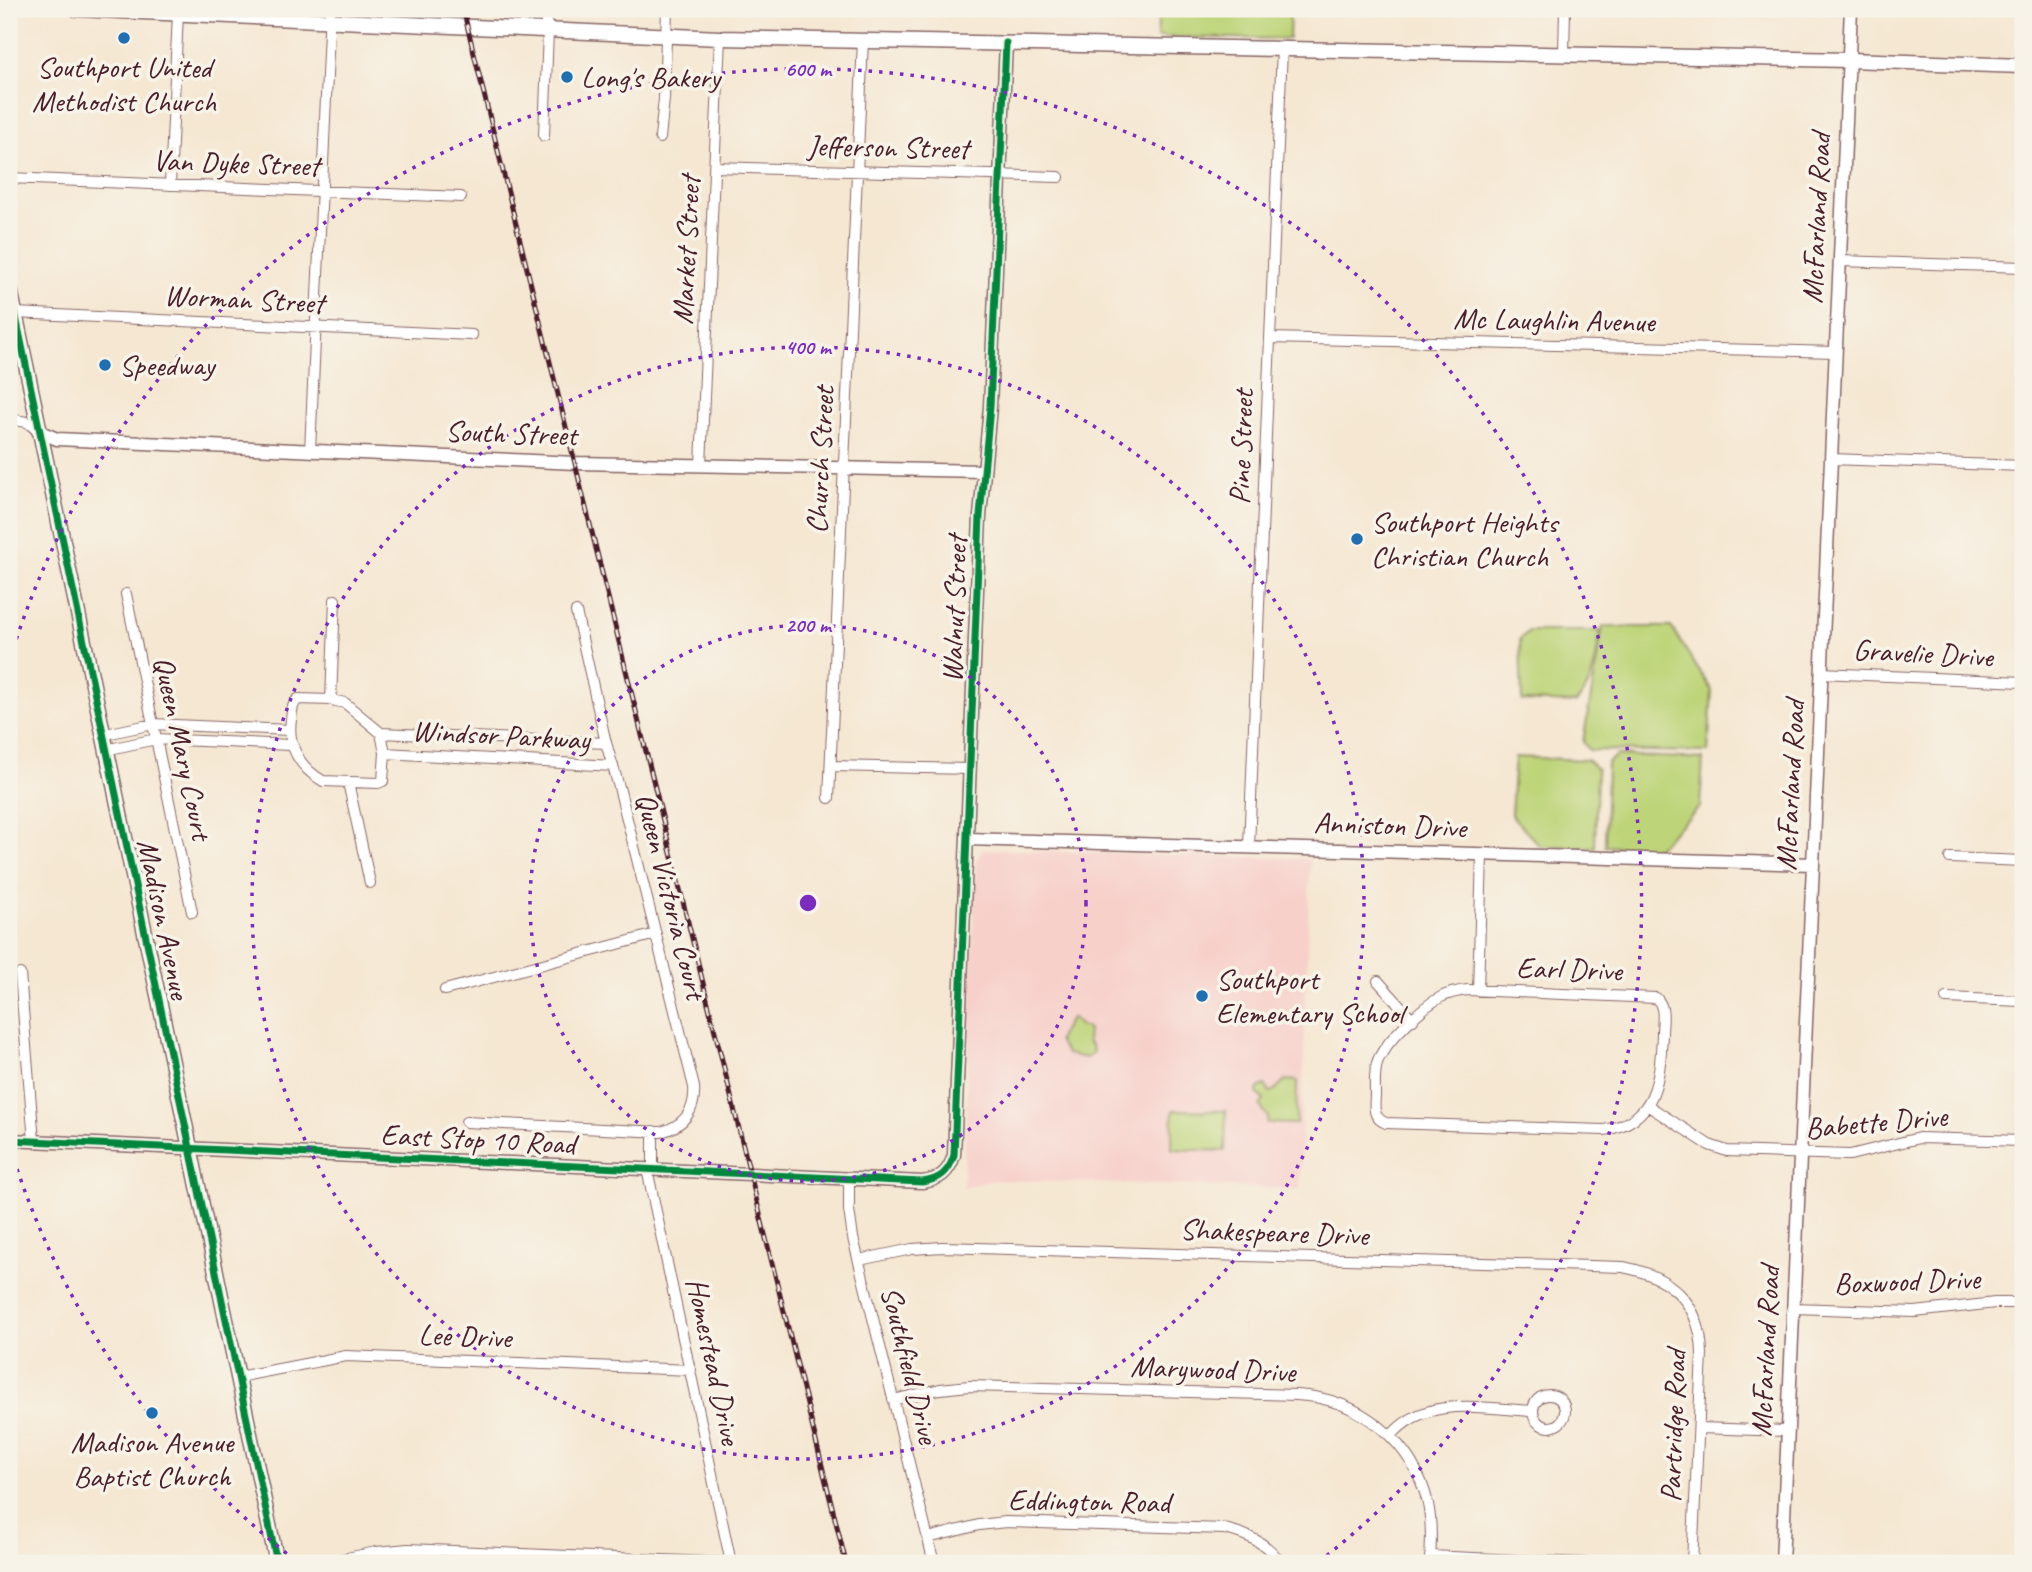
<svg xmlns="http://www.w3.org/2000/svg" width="2032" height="1572" viewBox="0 0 2032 1572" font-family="Caveat,sans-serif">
  <rect width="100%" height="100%" fill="#f7f3e8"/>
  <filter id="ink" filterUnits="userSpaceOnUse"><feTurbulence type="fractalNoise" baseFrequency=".0143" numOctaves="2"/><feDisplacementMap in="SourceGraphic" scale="14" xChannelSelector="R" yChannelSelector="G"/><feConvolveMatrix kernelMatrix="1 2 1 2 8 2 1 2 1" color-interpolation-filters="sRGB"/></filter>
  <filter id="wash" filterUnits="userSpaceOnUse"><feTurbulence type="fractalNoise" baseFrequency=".00686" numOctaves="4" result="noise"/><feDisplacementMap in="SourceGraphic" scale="28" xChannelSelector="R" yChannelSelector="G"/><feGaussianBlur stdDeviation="1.57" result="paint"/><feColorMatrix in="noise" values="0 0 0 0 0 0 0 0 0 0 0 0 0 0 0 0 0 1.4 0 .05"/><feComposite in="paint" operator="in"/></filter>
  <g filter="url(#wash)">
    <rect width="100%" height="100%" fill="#f5e7d2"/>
    <path fill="#f7d0ca" d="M983,849L1310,859L1300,1189L994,1180L963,1187L976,861Z"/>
    <path fill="#bdd478" stroke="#847a52" stroke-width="2" d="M1159,9H1290L1289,39L1157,37Z
      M1603,627H1671L1712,691L1708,752L1589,750L1583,742Z
      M1529,631H1600C1596,657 1595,683 1576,703L1522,701L1520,639Z
      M1617,755L1703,759L1700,807L1655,849L1605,846L1607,763Z
      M1515,757L1587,760L1597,769L1595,847L1540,846L1511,815Z
      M1072,1018L1080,1026L1088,1029L1087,1041L1092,1047L1093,1053L1086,1058L1067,1054L1058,1041L1067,1023Z
      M1285,1080L1297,1081L1296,1124L1267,1123L1268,1117L1260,1106L1264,1100L1257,1093L1258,1088L1265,1085L1270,1092L1274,1091Z
      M1173,1110L1226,1111L1225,1151L1172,1149Z"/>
  </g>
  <g filter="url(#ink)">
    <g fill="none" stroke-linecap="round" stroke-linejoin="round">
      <defs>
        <path id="minor" d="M543,9L548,30L544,136
          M1564,54L1565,9
          M660,138L664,99L667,9
          M715,167L1059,177
          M9,178L461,197
          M170,185L178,13
          M1840,261L2023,267
          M15,313L472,335
          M1270,338L1836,352
          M9,419L27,422L38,431
          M310,451L330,9
          M1831,459L2023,466
          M701,465L720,38
          M126,594L192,912
          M1821,673L2023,682
          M298,699L331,700L345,703L381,733L385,753L383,781L378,783L323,781C300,768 287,746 291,720C292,711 292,704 298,699Z
          M331,700L335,600
          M381,733L606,743
          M101,735L153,724L289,730
          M105,750L156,739L291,745
          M385,753L613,766
          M831,766L970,769
          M348,782L370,883
          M829,798L863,40
          M1249,847L1282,48
          M1950,858L2023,861
          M20,974L34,1141
          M1378,981L1413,1020
          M445,990L656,934
          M1468,990L1656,998C1666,1007 1662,1022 1662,1034C1660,1078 1657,1122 1604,1130L1386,1123C1373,1118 1374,1108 1375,1096C1375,1085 1374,1074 1377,1063C1384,1042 1422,1007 1441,997C1449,993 1458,991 1468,990Z
          M1478,991L1482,854
          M1946,998L2023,1001
          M1647,1105L1709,1145L1727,1151L1850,1155L1919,1138L2023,1141
          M466,1122L661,1132C683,1126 696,1111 694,1087L619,787L606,743L576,612
          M647,1169L731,1563
          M653,1169V1131
          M849,1177V1210L853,1238L934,1563
          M859,1260L912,1249L943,1247L1623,1267C1671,1276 1701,1303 1702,1354L1692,1563
          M1793,1308L1915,1312L1995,1303H2023
          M238,1377L346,1356L691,1370
          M1533 1411a16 16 0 1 1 32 0a16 16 0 1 1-32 0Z
          M893,1400L940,1389L969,1386L1296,1395C1359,1398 1414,1442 1428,1504C1432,1524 1431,1543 1430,1563
          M1699,1428L1787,1431
          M1391,1436C1425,1394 1485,1409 1533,1411
          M928,1538L979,1525L1006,1522L1225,1529C1249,1535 1267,1543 1281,1563
          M1430,1556L1585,1563
          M323,1563L376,1552L408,1549L731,1563"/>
        <path id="tertiary" d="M38,431L57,439L576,463L984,471
          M967,839L1813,864
          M9,1140L922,1182C940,1180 949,1172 954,1155L980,516L990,407L1006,43
          M1782,1563L1851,9"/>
        <path id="secondary" d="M76,9L720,38L1849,60L2023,66
          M9,284C97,711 188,1137 277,1563"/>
      </defs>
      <use href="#minor" stroke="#866565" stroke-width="12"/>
      <use href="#tertiary" stroke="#866565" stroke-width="15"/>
      <use href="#secondary" stroke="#866565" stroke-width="17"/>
      <use href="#minor" stroke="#fff" stroke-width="10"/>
      <use href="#tertiary" stroke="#fff" stroke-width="12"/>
      <use href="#secondary" stroke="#fff" stroke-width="14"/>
      <defs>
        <path id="rail" d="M463,9L846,1563"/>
      </defs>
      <use href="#rail" stroke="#4a1f2b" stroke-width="5"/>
      <use href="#rail" stroke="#f7f3e8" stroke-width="2.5" stroke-dasharray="8" stroke-linecap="butt"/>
      <defs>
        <path id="cycleway" d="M9,284C97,711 188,1137 277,1563
          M9,1140L922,1182C940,1180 949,1172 954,1155L980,516L990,407L1006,43"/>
      </defs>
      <use href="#cycleway" stroke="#f7f3e8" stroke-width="11"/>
      <use href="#cycleway" stroke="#00873e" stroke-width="7"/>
    </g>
  </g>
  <g fill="none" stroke="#7b2cbf" stroke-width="3.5" stroke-dasharray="3.5 7">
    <circle cx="808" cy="903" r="278"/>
    <circle cx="808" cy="903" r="556"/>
    <path d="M295 1560A834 834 0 0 1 10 1147M10 659A834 834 0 1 1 1321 1560"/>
  </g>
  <g fill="#1f6fb2" stroke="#f7f3e8" stroke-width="2.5">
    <circle cx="124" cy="38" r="7"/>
    <circle cx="567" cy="77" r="7"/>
    <circle cx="105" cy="365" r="7"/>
    <circle cx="1357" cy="539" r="7"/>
    <circle cx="1202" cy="996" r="7"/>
    <circle cx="152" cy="1413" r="7"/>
  </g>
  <g text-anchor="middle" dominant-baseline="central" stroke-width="7" stroke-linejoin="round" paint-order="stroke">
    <g font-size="30" fill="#4a1f2b" stroke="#f7f3e8" text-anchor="start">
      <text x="124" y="67" text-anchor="middle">Southport United<tspan x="124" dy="34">Methodist Church</tspan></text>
      <text x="581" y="77">Long's Bakery</text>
      <text x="119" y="365">Speedway</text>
      <text x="1371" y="522">Southport Heights<tspan x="1371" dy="34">Christian Church</tspan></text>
      <text x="1216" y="979">Southport<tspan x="1216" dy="34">Elementary School</tspan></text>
      <text x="152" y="1442" text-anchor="middle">Madison Avenue<tspan x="152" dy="34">Baptist Church</tspan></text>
    </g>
    <g font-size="30" fill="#4a1f2b" stroke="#f7f3e8">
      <text transform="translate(888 147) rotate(1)">Jefferson Street</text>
      <text transform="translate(236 163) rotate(2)">Van Dyke Street</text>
      <text transform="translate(1816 218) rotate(-87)">McFarland Road</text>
      <text transform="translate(686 250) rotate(-87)">Market Street</text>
      <text transform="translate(244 299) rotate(3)">Worman Street</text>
      <text transform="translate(1554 320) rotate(1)">Mc Laughlin Avenue</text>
      <text transform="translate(511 433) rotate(2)">South Street</text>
      <text transform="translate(1241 447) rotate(-88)">Pine Street</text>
      <text transform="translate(820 460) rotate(-87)">Church Street</text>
      <text transform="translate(954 609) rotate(-88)">Walnut Street</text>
      <text transform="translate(1923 653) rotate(3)">Gravelie Drive</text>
      <text transform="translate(501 735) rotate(3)">Windsor Parkway</text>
      <text transform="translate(183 748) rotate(78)">Queen Mary Court</text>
      <text transform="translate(1790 785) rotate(-87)">McFarland Road</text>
      <text transform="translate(1390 825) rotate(2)">Anniston Drive</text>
      <text transform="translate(671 896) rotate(76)">Queen Victoria Court</text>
      <text transform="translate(164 919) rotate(78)">Madison Avenue</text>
      <text transform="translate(1569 969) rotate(2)">Earl Drive</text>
      <text transform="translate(1876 1122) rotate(-5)">Babette Drive</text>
      <text transform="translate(478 1139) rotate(3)">East Stop 10 Road</text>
      <text transform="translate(1274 1232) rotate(2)">Shakespeare Drive</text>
      <text transform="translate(1907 1281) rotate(-2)">Boxwood Drive</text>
      <text transform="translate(465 1336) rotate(2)">Lee Drive</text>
      <text transform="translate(1765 1351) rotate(-87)">McFarland Road</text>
      <text transform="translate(714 1361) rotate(78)">Homestead Drive</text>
      <text transform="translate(910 1365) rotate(76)">Southfield Drive</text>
      <text transform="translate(1213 1369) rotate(2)">Marywood Drive</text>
      <text transform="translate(1673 1426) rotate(-88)">Partridge Road</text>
      <text transform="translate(1089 1501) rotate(1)">Eddington Road</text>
    </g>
  </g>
  <circle cx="808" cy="903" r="10" fill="#7b2cbf" stroke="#f7f3e8" stroke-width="3.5"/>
  <g font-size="21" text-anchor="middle" font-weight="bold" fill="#7b2cbf" stroke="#f7f3e8" stroke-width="7" stroke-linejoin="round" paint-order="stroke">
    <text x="808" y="76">600 m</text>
    <text x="808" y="354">400 m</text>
    <text x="808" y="632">200 m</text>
  </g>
  <rect width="2032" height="1572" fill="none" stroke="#f7f3e8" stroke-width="35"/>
</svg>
